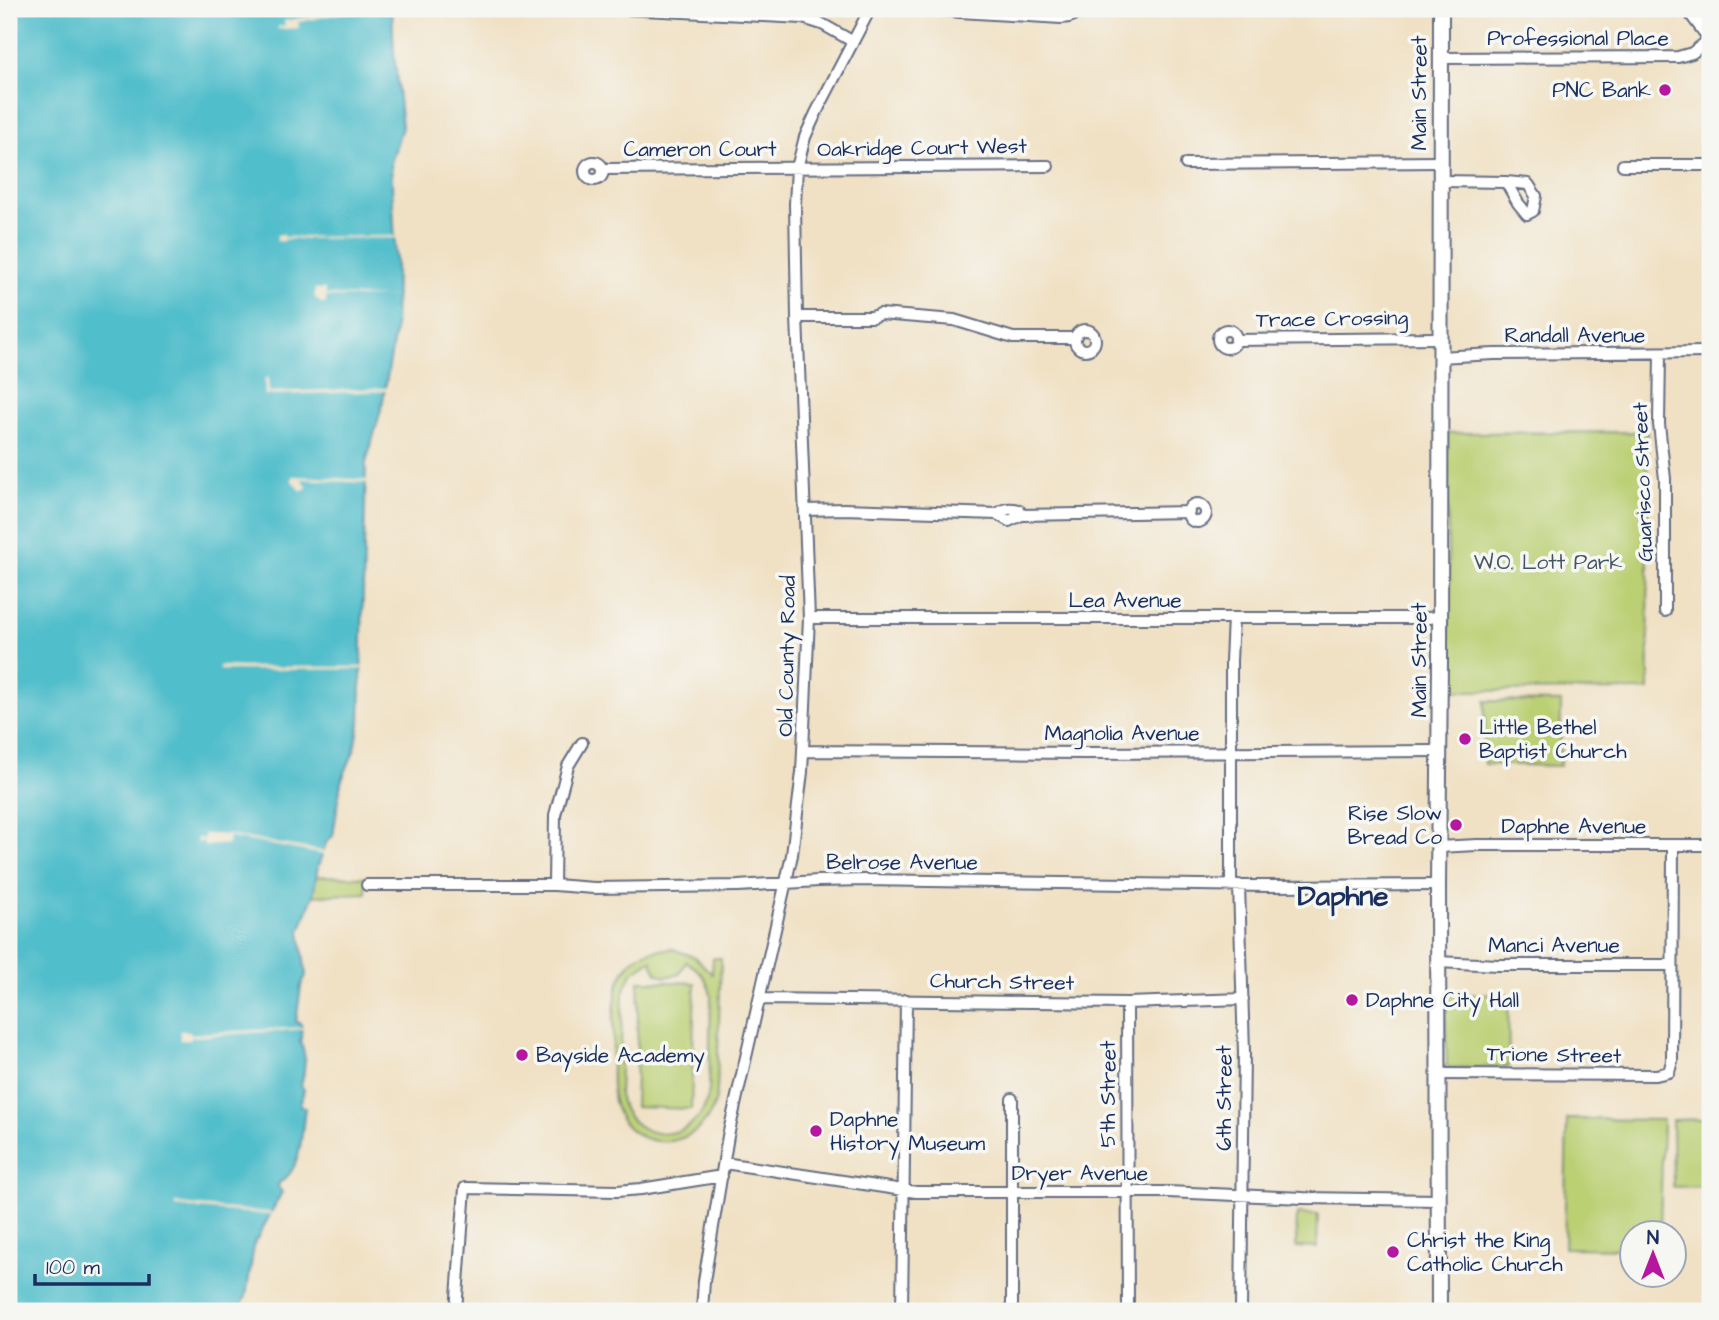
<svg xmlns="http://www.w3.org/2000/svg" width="1719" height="1320" viewBox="0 0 1719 1320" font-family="'Architects Daughter',sans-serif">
  <rect width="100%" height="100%" fill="#f6f6f2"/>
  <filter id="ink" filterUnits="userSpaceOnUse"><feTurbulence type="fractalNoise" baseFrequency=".0143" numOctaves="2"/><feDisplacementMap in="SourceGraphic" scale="14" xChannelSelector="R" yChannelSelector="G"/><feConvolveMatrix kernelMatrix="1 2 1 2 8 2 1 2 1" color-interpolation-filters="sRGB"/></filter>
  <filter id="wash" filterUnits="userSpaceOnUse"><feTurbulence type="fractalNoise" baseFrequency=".00686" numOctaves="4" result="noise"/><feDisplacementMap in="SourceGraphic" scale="28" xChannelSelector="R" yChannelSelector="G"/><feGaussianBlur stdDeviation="1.57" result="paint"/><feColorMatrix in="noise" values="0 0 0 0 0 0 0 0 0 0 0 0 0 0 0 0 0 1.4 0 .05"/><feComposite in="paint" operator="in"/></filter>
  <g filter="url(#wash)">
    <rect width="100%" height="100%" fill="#f0e1c4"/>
    <path fill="#bbcf73" stroke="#6b7f68" stroke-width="2" fill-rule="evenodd" d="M1647,432L1649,690L1449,691L1447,433Z
      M1485,701L1561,702L1560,766L1484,764Z
      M311,876L366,877V893L313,896Z
      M673,949L695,957L712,974L713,958H721C720,990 719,1023 718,1055C717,1070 719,1088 715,1103C710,1120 696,1134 679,1139C667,1143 654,1142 642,1137C604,1119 612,1076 613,1042C614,998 613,946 673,949ZM651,960L657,973L665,977L679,974L686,962C700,969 708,980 711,996L709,1090C703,1145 631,1149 619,1095L623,993L632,973Z
      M639,981L695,983L691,1109L635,1107Z
      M1508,994L1509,1067L1447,1068L1445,995Z
      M1567,1119L1663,1120L1660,1232H1632L1631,1249L1564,1248Z
      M1710,1119V1186L1673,1187L1672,1120Z
      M1297,1214L1318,1215L1317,1248L1296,1247Z"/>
    <path fill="#51becb" stroke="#367694" stroke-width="2" d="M9,9H392L394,52L402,127L391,163L396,265L395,332L382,406L366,463L360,724L354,751L341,782L333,836L327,841L318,866L313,896L300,931L306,975L301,986L296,1022L301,1024L302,1036L300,1042C307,1053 305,1072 301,1085L304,1090L300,1105L305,1108C301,1133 303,1170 279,1183L278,1187L282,1192L257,1239L255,1240L246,1296L242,1304L244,1311H9Z"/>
    <path fill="#f0e1c4" d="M350,9H362L298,22L299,28L278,29V27L285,25L284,21Z
      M284,234V237L397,236V238L284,239V241H277V235Z
      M315,289H325L326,295L399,297H326V303H321L315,297Z
      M265,378H268L269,392L388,388V391L265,395Z
      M293,476L370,480V483L302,479L307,487L302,491L292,481Z
      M219,666L246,667H365V669L248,670H219Z
      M204,834L228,835L327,852L326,855L321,854L228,837V844L204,846V841L197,843V838L204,839Z
      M305,1027V1029L191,1037L190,1040H180V1031H190V1034Z
      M176,1203L187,1205L276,1213L274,1215L176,1207Z"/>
  </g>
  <g filter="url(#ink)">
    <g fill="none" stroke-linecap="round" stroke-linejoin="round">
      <defs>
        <path id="minor" d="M624,9L803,18L822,24L852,41
          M934,9L960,12L1061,18L1069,17L1090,9
          M1440,58L1678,57L1692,53L1710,39
          M585 171a9 9 0 1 1 18 0a9 9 0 1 1-18 0Z
          M1186,164L1440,162
          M1623,165H1710
          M604,169L1048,166
          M1441,181L1506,182
          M1506,182L1528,184L1536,196L1533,211L1527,214L1518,203Z
          M797,317H872L880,314L954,320L1013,338H1075
          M1218 339a9 9 0 1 1 18 0a9 9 0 1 1-18 0Z
          M1075 340a10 10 0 1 1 20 0a10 10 0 1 1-20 0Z
          M1237,340L1439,338
          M1660,353L1659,424L1665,479V611
          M1439,357L1494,354L1710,352
          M1188 513a9 9 0 1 1 18 0a9 9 0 1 1-18 0Z
          M806,510L844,509L997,514L1009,521L1022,515L1189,512
          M997,514C1005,508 1010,508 1019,510L1022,515
          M809,618H1429L1441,616
          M803,751L1087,753L1440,751
          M1438,847L1477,845H1710
          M1231,884V661L1233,618
          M367,885H554L594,888L738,886L818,881L865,880L1268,886L1438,885
          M554,885L555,815L568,766L582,743
          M1239,885L1244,1052L1241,1311
          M1438,962L1498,965H1671
          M760,999L1127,1003L1243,999
          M1127,1003L1128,1311
          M1439,1074L1656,1075L1669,1072L1672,1061L1673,846
          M724,1163L916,1192H1168L1303,1198L1438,1200
          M456,1311L465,1188L617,1191L641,1189L722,1176
          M702,1311L704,1281L728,1136L792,855L802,772L809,618L797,317L795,204L797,168L805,137L816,113L870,9
          M902,1311L906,1000
          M1012,1311V1099"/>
        <path id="major" d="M1689,9L1710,37
          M1439,1311L1438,885L1440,662L1441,9"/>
      </defs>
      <use href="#minor" stroke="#666d82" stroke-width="14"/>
      <use href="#major" stroke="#666d82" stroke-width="18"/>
      <use href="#minor" stroke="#fff" stroke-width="10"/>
      <use href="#major" stroke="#fff" stroke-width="14"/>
    </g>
  </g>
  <g fill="#b5179e" stroke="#f6f6f2" stroke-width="2.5">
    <circle cx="1665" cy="90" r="7"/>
    <circle cx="1465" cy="739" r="7"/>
    <circle cx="1456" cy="825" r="7"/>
    <circle cx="1352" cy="1000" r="7"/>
    <circle cx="522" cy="1055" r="7"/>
    <circle cx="816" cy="1131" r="7"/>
    <circle cx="1393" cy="1252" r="7"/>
  </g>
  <g text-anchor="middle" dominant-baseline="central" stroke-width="7" stroke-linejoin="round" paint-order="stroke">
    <g font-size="21" fill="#1b2f5e" stroke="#f6f6f2">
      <text x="1578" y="38">Professional Place</text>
      <text transform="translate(1419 93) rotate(-90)">Main Street</text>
      <text transform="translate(922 148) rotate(-1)">Oakridge Court West</text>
      <text x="700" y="149">Cameron Court</text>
      <text transform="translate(1332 319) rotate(-1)">Trace Crossing</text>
      <text x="1575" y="335">Randall Avenue</text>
      <text transform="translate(1643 482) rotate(-92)">Guarisco Street</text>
      <text x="1125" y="600">Lea Avenue</text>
      <text transform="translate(787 656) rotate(-89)">Old County Road</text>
      <text transform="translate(1419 660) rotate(-90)">Main Street</text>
      <text x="1122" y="733">Magnolia Avenue</text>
      <text x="1574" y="826">Daphne Avenue</text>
      <text x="902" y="862">Belrose Avenue</text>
      <text x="1554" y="945">Manci Avenue</text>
      <text transform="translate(1002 982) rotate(1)">Church Street</text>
      <text transform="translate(1554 1055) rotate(1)">Trione Street</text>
      <text transform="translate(1108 1094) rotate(-90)">5th Street</text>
      <text transform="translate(1224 1098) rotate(-90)">6th Street</text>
      <text x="1080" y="1173">Dryer Avenue</text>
    </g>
    <g font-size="21" fill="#1b2f5e" stroke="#f6f6f2" text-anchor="start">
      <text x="1651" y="90" text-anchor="end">PNC Bank</text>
      <text x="1479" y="727">Little Bethel<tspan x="1479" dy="24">Baptist Church</tspan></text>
      <text x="1442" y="813" text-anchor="end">Rise Slow<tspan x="1442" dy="24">Bread Co</tspan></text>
      <text x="1366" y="1000">Daphne City Hall</text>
      <text x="536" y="1055">Bayside Academy</text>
      <text x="830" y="1119">Daphne<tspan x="830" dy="24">History Museum</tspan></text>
      <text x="1407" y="1240">Christ the King<tspan x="1407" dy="24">Catholic Church</tspan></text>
    </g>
    <g font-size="21" fill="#435763" stroke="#f6f6f2">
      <text x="1548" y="562">W.O. Lott Park</text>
    </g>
    <g font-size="28" font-weight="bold" fill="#1b2f5e" stroke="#f6f6f2">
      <text x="1343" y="896">Daphne</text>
    </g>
  </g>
  <rect width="1719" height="1320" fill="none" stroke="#f6f6f2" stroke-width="35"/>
  <g transform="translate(1653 1254)"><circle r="33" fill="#f6f6f2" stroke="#9ea6b7" stroke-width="2"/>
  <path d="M0-5L12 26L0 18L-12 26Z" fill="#b5179e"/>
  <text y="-10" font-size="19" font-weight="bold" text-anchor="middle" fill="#1b2f5e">N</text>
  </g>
  <path d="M35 1274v10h114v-10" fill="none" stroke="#1b2f5e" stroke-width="3.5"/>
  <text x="46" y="1274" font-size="21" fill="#1b2f5e" stroke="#f6f6f2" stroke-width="5" paint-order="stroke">100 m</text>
</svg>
